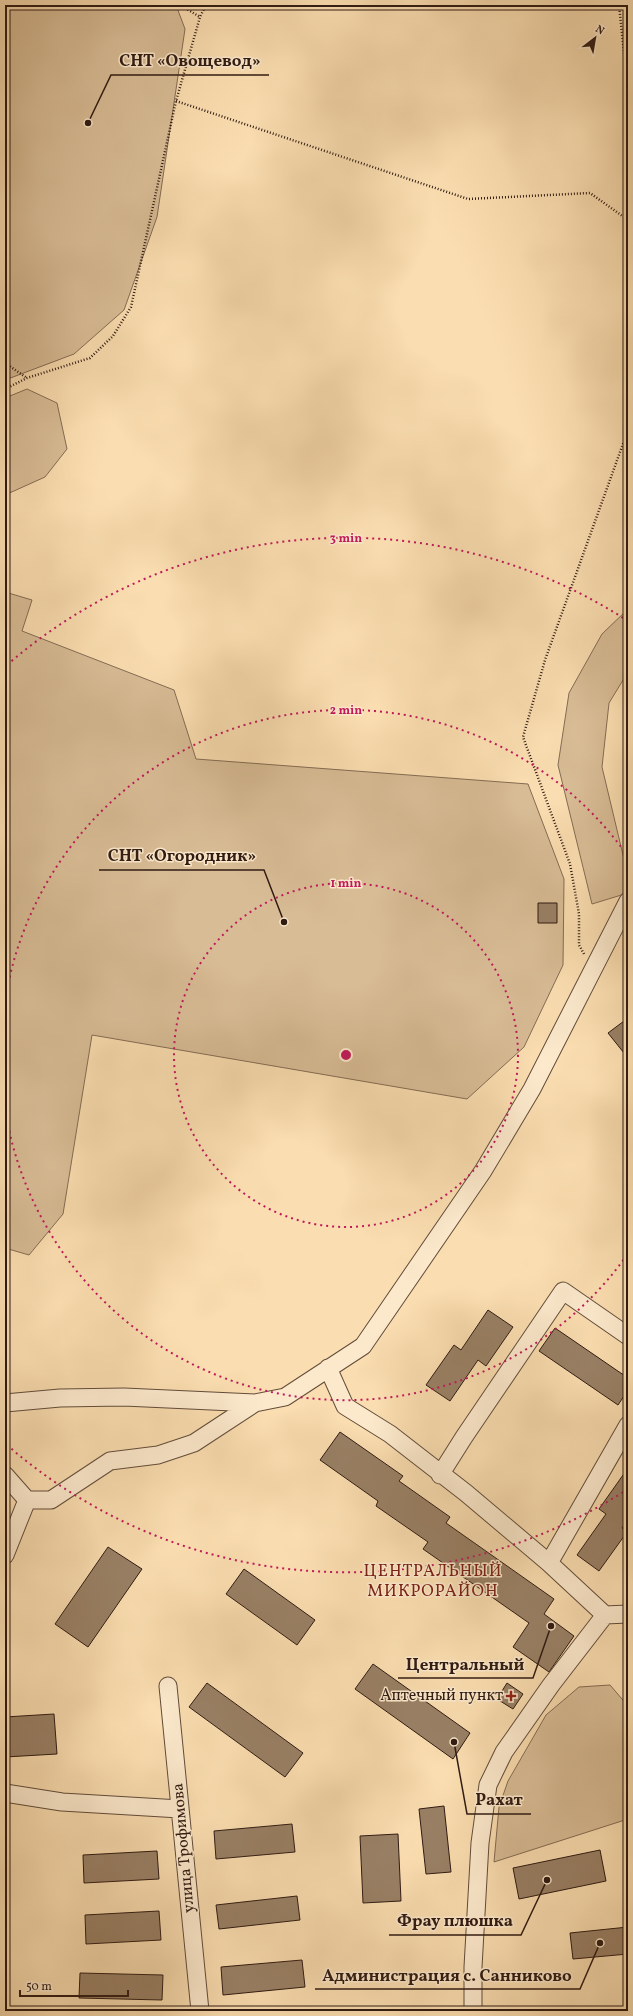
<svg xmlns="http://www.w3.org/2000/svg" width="633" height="2016" viewBox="0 0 633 2016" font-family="Vollkorn,serif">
  <rect width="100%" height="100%" fill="#faddb0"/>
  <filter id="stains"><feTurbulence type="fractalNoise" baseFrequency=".005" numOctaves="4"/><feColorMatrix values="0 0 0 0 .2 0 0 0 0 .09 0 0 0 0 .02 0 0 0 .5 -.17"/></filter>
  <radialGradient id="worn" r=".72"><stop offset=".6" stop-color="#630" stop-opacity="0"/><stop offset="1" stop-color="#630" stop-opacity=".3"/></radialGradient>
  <path fill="#d8bc95" stroke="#846c54" d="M5,5H176L185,29L157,217L124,310L74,354L5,380Z
    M27,389L57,403L67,449L45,477L5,495V398Z
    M5,592L32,600L22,631L174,690L196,759L528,784L564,879L563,965L524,1047L467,1099L92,1035L63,1214L29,1255L5,1248Z
    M628,609V672L609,703L602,767L628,876V893L592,904L558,765L569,693L602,634Z
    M610,1685L628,1706V1819L494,1862L499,1807L508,1781L546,1715L579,1687Z"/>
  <path fill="#998065" stroke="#301b13" d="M538,903H557V923H538Z
    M628,1018V1058L608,1033Z
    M488,1310L513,1327L486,1366L478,1360L450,1401L426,1385L454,1345L461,1350Z
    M555,1328L628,1378V1390L618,1405L539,1351Z
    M340,1432L403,1476L399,1481L450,1517L446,1523L554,1599L544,1614L574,1636L549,1672L513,1647L529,1623L423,1549L428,1542L376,1506L378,1501L320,1460Z
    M628,1468V1519L622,1528L627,1532L599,1571L577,1555L606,1514L599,1509Z
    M108,1547L142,1569L88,1647L55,1624Z
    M244,1569L315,1620L297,1645L226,1594Z
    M373,1664L470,1733L453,1759L355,1689Z
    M207,1683L303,1753L285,1777L189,1707Z
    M507,1683L523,1694L513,1709L497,1699Z
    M54,1714L57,1754L5,1757V1717Z
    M444,1806L451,1872L426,1874L419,1809Z
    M292,1824L295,1852L216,1859L214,1831Z
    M398,1834L401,1901L363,1903L360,1836Z
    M600,1850L606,1881L519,1899L513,1868Z
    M157,1851L159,1879L84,1883L83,1855Z
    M297,1896L300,1920L219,1929L216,1905Z
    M159,1911L161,1940L86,1944L85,1915Z
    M628,1927V1954L573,1959L570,1933Z
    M302,1960L305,1987L223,1995L221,1967Z
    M80,1973L163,1975L162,2000L79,1998Z"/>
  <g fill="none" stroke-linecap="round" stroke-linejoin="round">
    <defs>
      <path id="minor" d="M328,1368L345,1406L390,1434L466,1493L549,1563L605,1615L628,1614
        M5,1403L60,1398L124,1397L255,1403L285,1397L363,1346L483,1171L532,1089L628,901
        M5,1475L27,1500
        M440,1475L464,1437L563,1291L628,1336
        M5,1555L27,1500H51L110,1461L158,1455L194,1443L255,1403
        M549,1563L628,1425
        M168,1686L200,2011
        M5,1793L62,1802L180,1809
        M473,2011V1967L480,1843L488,1785L504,1752L551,1685L605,1615"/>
    </defs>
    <use href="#minor" stroke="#624c3a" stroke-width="19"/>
    <path stroke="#301b13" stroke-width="2.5" stroke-dasharray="1 2" stroke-linecap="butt" d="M180,5L200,17
      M619,5L628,91
      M176,101L468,199L590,193L628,220
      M5,363L27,378
      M5,389L27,378L90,358L113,336L131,307L176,101L200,17L206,5
      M584,954L579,945V914L570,864L523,737L545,660L628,430"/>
    <use href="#minor" stroke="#fce9cc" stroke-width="17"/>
  </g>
  <g fill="none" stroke="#c2185b" stroke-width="2" stroke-dasharray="2 4">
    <circle cx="346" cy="1055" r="172"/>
    <path d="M627 1255A345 345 0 0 1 5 1109M5 1001A345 345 0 0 1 627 855"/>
    <path d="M628 1489A517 517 0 0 1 7 1445M7 665A517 517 0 0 1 628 621"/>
  </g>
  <path fill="#8f2418" stroke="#fce9cc" stroke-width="1.5" d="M509 1690h4v4h4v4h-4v4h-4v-4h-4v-4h4z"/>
  <g text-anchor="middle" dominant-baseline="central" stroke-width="3" stroke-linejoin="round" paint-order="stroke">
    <g font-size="16" fill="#301b13" stroke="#fce9cc" text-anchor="end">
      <text x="503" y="1696">Аптечный пункт</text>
    </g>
    <g font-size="16" fill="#301b13" stroke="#fce9cc">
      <text transform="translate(184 1848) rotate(-95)">улица Трофимова</text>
    </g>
    <g font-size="17" letter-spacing="1" fill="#7a1f14" stroke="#fce9cc">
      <text x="433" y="1571">ЦЕНТРАЛЬНЫЙ<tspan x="433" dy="20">МИКРОРАЙОН</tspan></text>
    </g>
  </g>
  <circle cx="346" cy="1055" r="6" fill="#c2185b" stroke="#fce9cc" stroke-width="2"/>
  <g font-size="12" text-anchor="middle" font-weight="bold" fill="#c2185b" stroke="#fce9cc" stroke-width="3" stroke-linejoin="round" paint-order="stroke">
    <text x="346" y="542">3 min</text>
    <text x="346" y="714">2 min</text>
    <text x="346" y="887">1 min</text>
  </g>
  <path fill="none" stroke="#301b13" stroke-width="1.5" d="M88 123L111 75H269M284 922L264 870H99M551 1626L533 1678H398M454 1742L467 1814H531M547 1880L521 1935H389M600 1943L580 1989H315"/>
  <g fill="#301b13" stroke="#fce9cc" stroke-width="1.5">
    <circle cx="88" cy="123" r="4"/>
    <circle cx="284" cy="922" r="4"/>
    <circle cx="551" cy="1626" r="4"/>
    <circle cx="454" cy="1742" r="4"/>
    <circle cx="547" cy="1880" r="4"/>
    <circle cx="600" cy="1943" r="4"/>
  </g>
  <g font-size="17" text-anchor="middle" font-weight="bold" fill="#301b13" stroke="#fce9cc" stroke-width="3" stroke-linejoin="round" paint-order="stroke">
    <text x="190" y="66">СНТ «Овощевод»</text>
    <text x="182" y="861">СНТ «Огородник»</text>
    <text x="465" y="1670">Центральный</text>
    <text x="499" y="1805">Рахат</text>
    <text x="455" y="1926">Фрау плюшка</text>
    <text x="447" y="1981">Администрация с. Санниково</text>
  </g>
  <rect width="633" height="2016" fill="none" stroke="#faddb0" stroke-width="20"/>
  <rect x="6" y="6" width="621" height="2004" fill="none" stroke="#301b13" stroke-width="2"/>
  <rect x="10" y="10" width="613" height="1996" fill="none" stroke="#301b13"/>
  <g transform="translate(595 38) rotate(31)" stroke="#fce9cc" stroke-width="3" paint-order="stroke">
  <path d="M0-3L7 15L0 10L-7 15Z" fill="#301b13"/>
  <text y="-6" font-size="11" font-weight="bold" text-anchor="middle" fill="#301b13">N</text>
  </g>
  <path d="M20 1990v6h108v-6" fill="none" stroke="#301b13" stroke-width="2"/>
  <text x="26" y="1990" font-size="12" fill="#301b13" stroke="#fce9cc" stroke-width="3" paint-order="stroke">50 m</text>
  <rect width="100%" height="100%" filter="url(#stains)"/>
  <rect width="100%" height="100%" fill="url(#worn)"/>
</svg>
